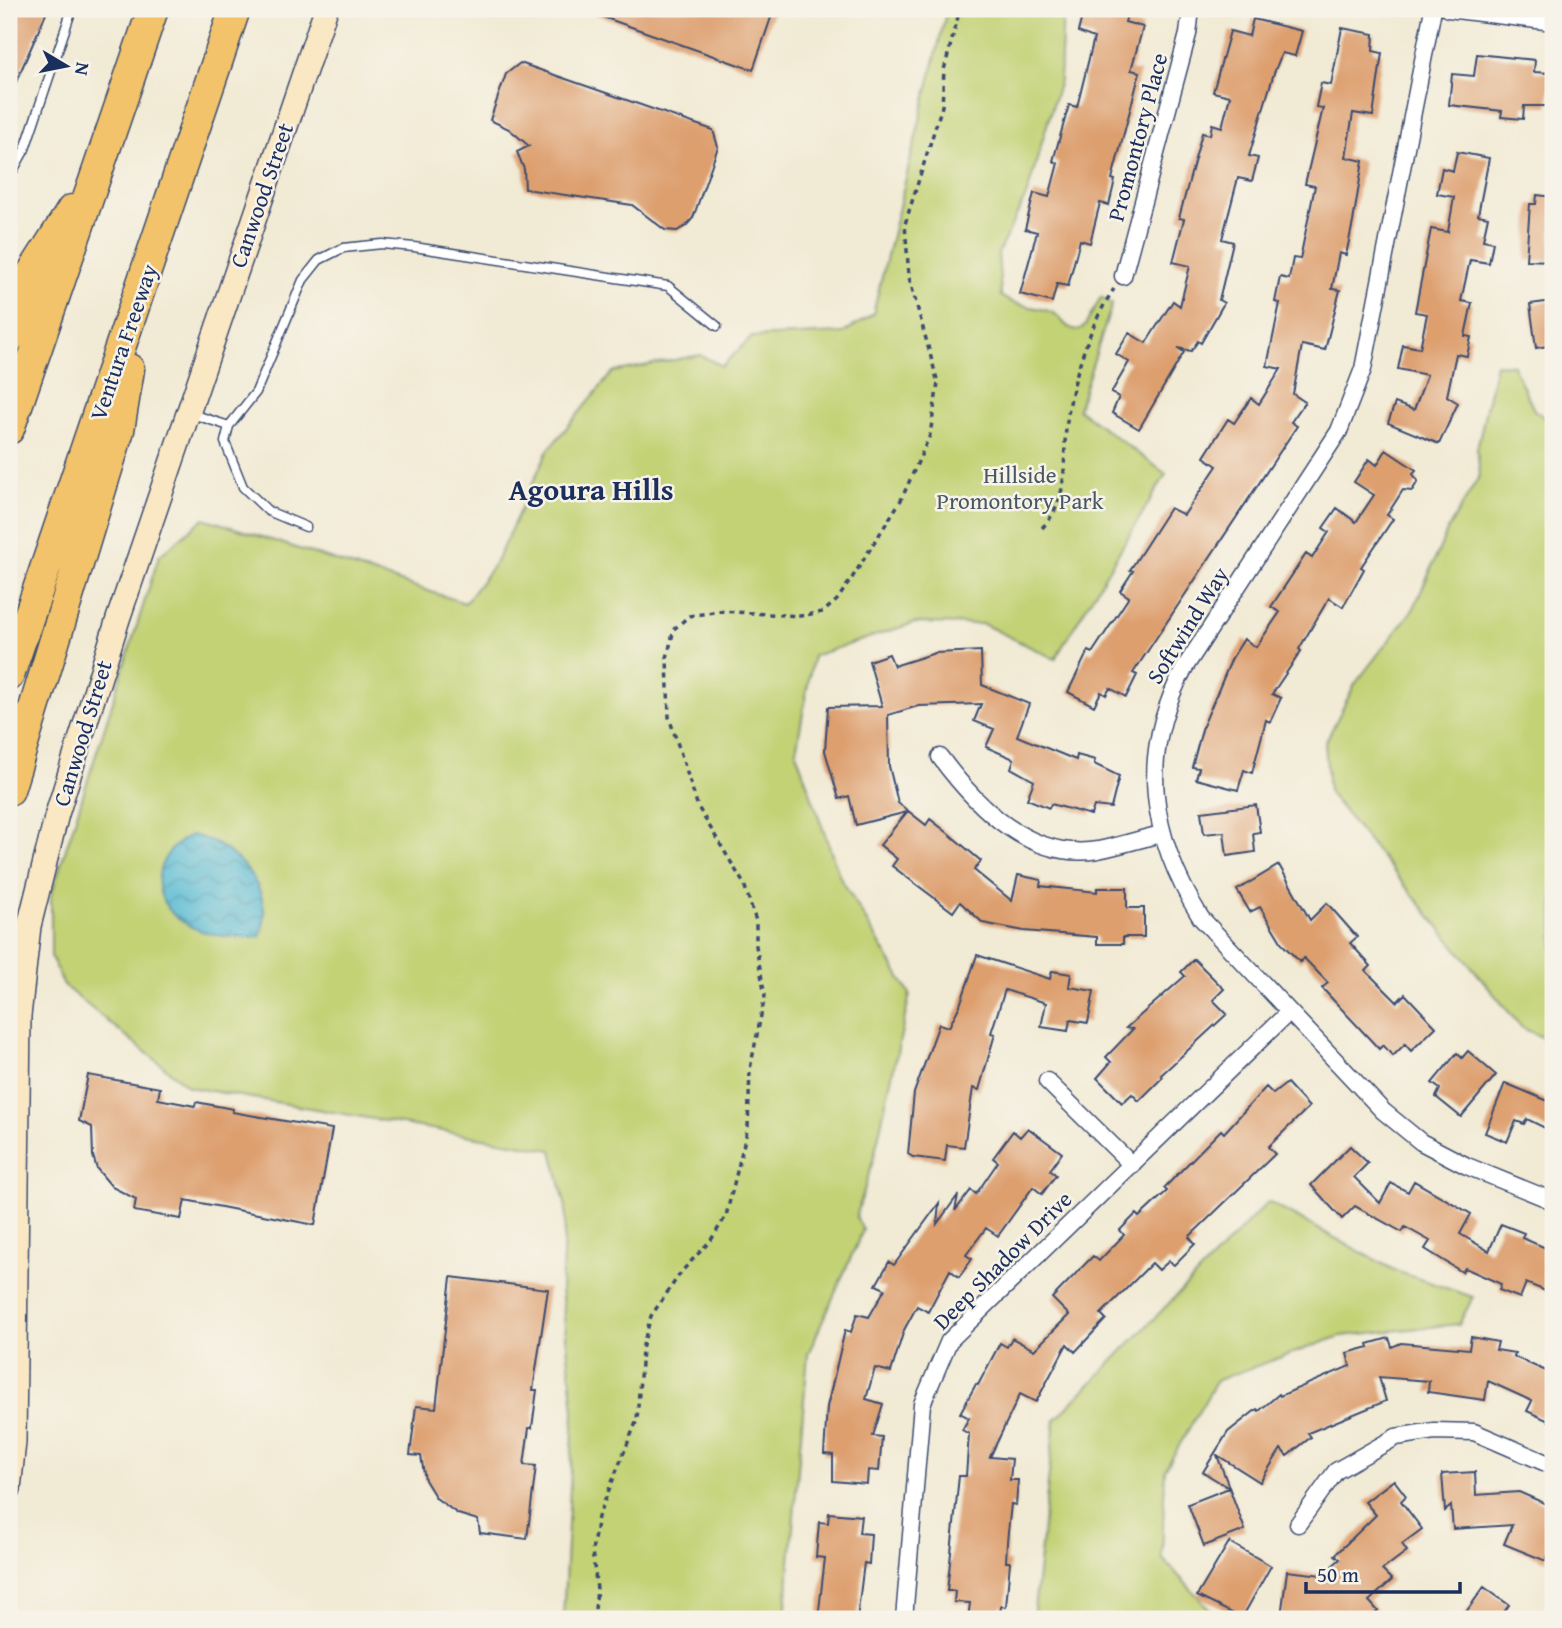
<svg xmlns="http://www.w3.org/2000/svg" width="1562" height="1628" viewBox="0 0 1562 1628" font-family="'Gentium Book Plus',serif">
  <defs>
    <pattern id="water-waves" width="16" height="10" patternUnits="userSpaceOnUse" patternTransform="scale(1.75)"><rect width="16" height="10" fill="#55bad3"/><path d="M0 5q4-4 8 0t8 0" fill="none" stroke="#4698ae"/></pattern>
  </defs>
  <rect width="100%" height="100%" fill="#f7f3e8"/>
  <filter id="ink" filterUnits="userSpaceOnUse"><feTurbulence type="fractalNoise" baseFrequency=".0143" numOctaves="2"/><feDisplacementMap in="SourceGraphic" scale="14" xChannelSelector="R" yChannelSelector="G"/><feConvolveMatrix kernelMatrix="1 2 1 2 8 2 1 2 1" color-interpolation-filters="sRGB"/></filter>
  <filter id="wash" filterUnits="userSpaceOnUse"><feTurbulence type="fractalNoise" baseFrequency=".00686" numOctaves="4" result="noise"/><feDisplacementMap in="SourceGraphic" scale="28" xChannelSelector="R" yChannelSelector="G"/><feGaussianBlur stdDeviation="1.57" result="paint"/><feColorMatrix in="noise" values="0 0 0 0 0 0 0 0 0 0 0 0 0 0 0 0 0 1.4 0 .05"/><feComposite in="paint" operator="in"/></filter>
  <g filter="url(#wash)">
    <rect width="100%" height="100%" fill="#f1ead4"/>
    <path fill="#c2d274" stroke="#6e8069" stroke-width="2" d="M947,9H1063L1060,80L1027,194L998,253L1001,296C1018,309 1044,306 1055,314C1064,321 1064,328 1078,330L1085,326L1101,297L1112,304L1078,409L1166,474L1055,659L983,624L914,623L813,656L796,752L840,877L910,994L874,1157L856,1217L863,1230L808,1354L785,1619H563L574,1411L561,1288L566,1208L552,1150L189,1087L64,986L51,956V896L159,556L204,518L465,603L496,562L548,450L613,372L700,355L722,366L752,337L843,333L873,314Z
      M1496,364L1513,365L1534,410L1553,423V1043L1521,1027L1329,793L1325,743L1355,684L1414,608L1448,529L1480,475L1477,449Z
      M1268,1202L1396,1271L1473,1297L1459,1324L1341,1336L1217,1380L1165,1470L1162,1558L1219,1619H1033L1055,1420Z"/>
    <path fill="url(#water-waves)" stroke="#387498" stroke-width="2" d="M192,835C235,844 278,891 260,937C234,938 208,937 186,924C146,901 151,853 192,835Z"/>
    <g id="blocks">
      <path fill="#dd9f6e" d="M9,9H48L9,98Z
        M586,9H774L753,70L586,11Z
        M1084,9H1129L1125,22L1143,27L1131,70L1140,72L1112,179L1115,180L1109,205L1100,203L1090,243L1080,240L1068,286L1057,284L1052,302L1020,294L1037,232L1025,229L1034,193L1049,197L1058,163L1053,161L1069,105L1077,107L1094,38L1078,32Z
        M1253,19L1302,31L1295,56L1282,53L1274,73L1249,156L1258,158L1252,181L1238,178L1222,239L1233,242L1219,300L1224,303L1201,343L1198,341L1191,351L1178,348L1184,352L1139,429L1112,413L1119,397L1111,393L1129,362L1116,354L1129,333L1146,343L1173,301L1180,306L1190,266L1173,262L1184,219L1179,218L1202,133L1210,135L1212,124L1222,127L1230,96L1213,92L1230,31L1249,36Z
        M1342,28L1374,34L1373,51L1382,53L1373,116L1353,113L1346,157L1363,161L1353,222L1346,255L1339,253L1332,289L1340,290L1325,350L1302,345L1293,394L1305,402L1291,422L1297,426L1133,673L1137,675L1126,697L1110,688L1106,695L1101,692L1094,706L1068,692L1088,651L1092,653L1129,597L1120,591L1133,571L1130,570L1170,508L1184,515L1217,466L1204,457L1228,419L1234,423L1251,398L1259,404L1281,369L1267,366L1280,303L1275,302L1280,277L1289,279L1293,258L1300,259L1315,186L1305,184L1323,108L1316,107L1321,83L1331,85Z
        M1477,54L1535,60L1534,72L1551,73L1548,106H1524L1523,119L1501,117L1502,111L1449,105L1452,74L1474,76Z
        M520,63L713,130L718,147L693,218L686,226L677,231L665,230L632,205L525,189L524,169L517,152L529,146L509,129L490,120L506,74Z
        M1457,152L1489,158L1478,215L1488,217L1483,240L1493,242L1489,263L1470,260L1461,301L1472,303L1465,336L1471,337L1467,356L1456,354L1447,396L1458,403L1439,444L1388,423L1395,403L1414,410L1427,375L1398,369L1403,345L1420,348L1427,314L1415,312L1431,229L1448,232L1454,197L1437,194L1442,168L1453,171Z
        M1537,195L1553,197L1550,261L1526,260L1530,204H1536Z
        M1553,301V345L1536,348L1530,304Z
        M1386,450L1416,470L1413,474L1418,481L1412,491L1403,490L1387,515L1393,519L1361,567L1364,569L1343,607L1329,598L1299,649L1301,651L1272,694L1281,698L1270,722L1266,720L1252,773L1244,770L1238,790L1196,779L1199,768L1192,767L1203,726L1232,658L1244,639L1256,647L1280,612L1271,607L1306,554L1312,558L1329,532L1323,528L1337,508L1356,522L1374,495L1354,482L1369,459L1377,465Z
        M981,651L982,685L1029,704L1017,736L1076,760L1077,755L1095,760L1094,764L1119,776L1111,808L1094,806L1091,815L1051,804L1049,808L1027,799L1034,781L1011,768L1014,759L986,747L994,729L974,721L981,704L918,706L888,715L889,766L898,803L926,825L930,819L948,833L981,861L974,870L1012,901L1018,875L1041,880L1040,886L1097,892V888H1127V908H1144V937H1123V944H1097V937L1024,931L983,923L960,902L953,912L892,866L897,859L880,845L907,812L856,825L849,796L839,799L825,751L828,707L882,706L869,661L889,654L894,666L935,653Z
        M1256,805L1260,832L1253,833L1255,852L1227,856L1224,832L1204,834L1201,812Z
        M1279,865L1310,920L1327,903L1357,937L1350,943L1371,966L1366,971L1397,1002L1405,994L1436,1027L1411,1051L1405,1044L1393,1056L1383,1045L1379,1049L1322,988L1328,983L1304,958L1300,962L1283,945L1260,907L1250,912L1237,890Z
        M977,955L1050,979L1052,971L1071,974L1069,987L1094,991L1088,1023L1070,1020L1068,1031L1041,1027L1046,1003L1005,990L991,1033L995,1034L979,1090L973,1088L964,1147L947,1145L945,1161L913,1157L908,1154L914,1093L939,1024L949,1027L960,1005Z
        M1194,959L1224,989L1213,1000L1227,1014L1161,1075L1163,1077L1139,1101L1132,1094L1122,1103L1097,1078L1111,1062L1106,1057L1133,1029L1126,1028L1185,976L1181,972Z
        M1468,1051L1496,1075L1461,1117L1436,1097L1440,1089L1432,1083L1457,1053L1462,1058Z
        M88,1075L160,1088L158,1099L195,1106L196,1102L233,1109L232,1112L332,1129L315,1225L185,1200L181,1219L134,1211L136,1199L112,1187L97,1169L93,1156L92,1127L79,1121Z
        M1287,1083L1309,1107L1268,1147L1275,1154L1189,1237L1195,1244L1174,1265L1169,1261L1159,1270L1152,1263L1101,1314L1106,1319L1075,1352L1067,1344L1036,1402L1020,1394L990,1457L1012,1459L1010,1480H1018L1016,1505L1011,1504L1007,1542L1006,1562H1010L1006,1607L1001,1606L999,1619H968L970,1603L954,1602L955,1591H947L959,1476H966L969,1434L962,1430L969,1418L960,1413L976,1384L978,1385L1000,1343L1007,1347L1012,1338L1034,1350L1069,1315L1052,1298L1093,1256L1099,1261L1124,1235L1120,1230L1136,1214L1139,1217L1167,1191L1164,1188L1221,1130L1224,1133L1266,1087L1273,1094Z
        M1505,1083L1553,1103V1132L1527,1119L1524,1124L1516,1121L1507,1142L1485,1133Z
        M1028,1128L1062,1153L1050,1170L1056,1175L1042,1194L1033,1187L998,1236L986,1228L966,1255L972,1259L959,1277L950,1270L928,1312L917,1306L904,1330L891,1372L875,1368L866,1399L883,1404L873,1436L882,1437L879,1471L868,1470L867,1484L833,1481V1455L824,1454L827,1407L845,1330L851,1332L857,1314L869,1317L885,1289L876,1285L889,1262L894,1265L939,1203L937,1224L958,1195L955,1211L971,1190L976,1194L998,1162L993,1158L1013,1131L1020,1137Z
        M1350,1146L1368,1163L1354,1177L1380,1203L1391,1183L1408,1192L1414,1181L1471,1214L1460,1234L1489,1251L1501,1224L1524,1233L1522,1238L1553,1251V1294L1526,1283L1520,1298L1499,1290L1501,1284L1465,1268L1462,1272L1425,1249L1430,1241L1405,1227L1402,1232L1355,1206L1342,1219L1311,1185Z
        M451,1277L548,1289L533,1390H537L532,1428H529L524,1465L536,1466L527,1539L480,1533L478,1520L458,1514L436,1498L425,1480L421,1456L410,1455L416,1406L436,1408Z
        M1471,1337L1498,1342L1496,1350L1515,1353L1514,1357L1553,1374V1423L1527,1411L1532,1401L1488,1381L1485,1400L1428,1392L1429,1381L1379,1377L1386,1401L1308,1433L1311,1437L1287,1456L1281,1449L1260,1482L1217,1455L1245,1530L1204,1546L1188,1504L1229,1488L1203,1472L1228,1432L1257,1409L1259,1411L1279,1394L1280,1396L1350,1366L1347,1353L1369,1347L1368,1344L1389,1338L1392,1347L1401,1343L1469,1349Z
        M1475,1472L1476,1495L1519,1492L1553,1507V1543L1546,1561L1504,1544L1512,1525L1453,1529L1451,1506L1445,1511L1442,1474Z
        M1394,1480L1406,1496L1401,1501L1422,1529L1402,1544L1407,1551L1382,1570L1392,1580L1369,1601L1378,1611L1369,1619L1326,1613L1325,1619L1281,1616L1287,1571L1322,1575L1340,1559L1335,1555L1376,1515L1365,1502Z
        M829,1513L861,1516L859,1533L871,1534L869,1564L864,1563L857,1619H818L825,1558L816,1557L819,1522L828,1523Z
        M1229,1542L1271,1566L1242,1618L1197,1596Z
        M1484,1587L1509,1605L1499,1619H1461Z"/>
    </g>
  </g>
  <g filter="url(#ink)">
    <use href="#blocks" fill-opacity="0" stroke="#3b4b70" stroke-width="2"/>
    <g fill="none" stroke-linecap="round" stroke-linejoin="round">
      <defs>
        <path id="lane" d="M9,178L25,149L72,9
          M189,413L229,426
          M306,527L268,511L243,487L225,442L229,426L256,392L303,280L319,260L343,248L382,244L414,247L668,286L717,326"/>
        <path id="street" d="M1433,9L1363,369L1339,431L1185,667C1137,755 1150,836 1201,918L1383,1111L1421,1142L1467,1166L1553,1201
          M1448,9L1553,22
          M1123,276L1188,34L1191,9
          M940,757C977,807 1030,861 1098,850C1119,846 1140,839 1161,834
          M1047,1081L1132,1165
          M1298,1524L1336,1471L1396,1437L1434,1431L1474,1432L1553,1466
          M904,1619L922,1404L949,1341L1289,1012"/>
        <path id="secondary" d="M9,1489L14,1442L19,1016L29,926L57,814L118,619L326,9"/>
        <path id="highway" d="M9,338L30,276L72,210
          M9,429L153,9
          M9,675L235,9
          M9,790L119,430L129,369"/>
      </defs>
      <use href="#lane" stroke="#3b4b70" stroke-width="11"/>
      <use href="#street" stroke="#3b4b70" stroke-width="19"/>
      <use href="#secondary" stroke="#3b4b70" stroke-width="26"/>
      <use href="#highway" stroke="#3b4b70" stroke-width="33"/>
      <path stroke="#3b4b70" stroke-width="3.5" stroke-dasharray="5 5" stroke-linecap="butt" d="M1042,528C1072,497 1061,460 1067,421C1073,378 1089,325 1114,289
        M594,1619L597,1589L592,1551L598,1517L637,1420L642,1349L651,1316L682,1271L711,1240L726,1216L748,1127L750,1069L765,996L756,946V921L744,884L698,807L669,717L667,658L674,629L689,616L720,611L800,616L823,612L837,600L852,578L901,500L930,435L938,383L909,277L905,224L942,106L944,70L960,9"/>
      <use href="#lane" stroke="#fff" stroke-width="8"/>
      <use href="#street" stroke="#fff" stroke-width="16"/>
      <use href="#secondary" stroke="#fae7c3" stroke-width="23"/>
      <use href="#highway" stroke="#f2c36a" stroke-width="30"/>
    </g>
  </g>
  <g text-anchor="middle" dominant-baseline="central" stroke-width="5" stroke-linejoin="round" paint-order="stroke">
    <g font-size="23" fill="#1b2f5e" stroke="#f7f3e8">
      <text transform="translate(1137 137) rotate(-75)">Promontory Place</text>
      <text transform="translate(261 195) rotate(-71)">Canwood Street</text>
      <text transform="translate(123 342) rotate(-71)">Ventura Freeway</text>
      <text transform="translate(1187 625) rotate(-58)">Softwind Way</text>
      <text transform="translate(82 733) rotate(-73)">Canwood Street</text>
      <text transform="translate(1002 1260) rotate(-45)">Deep Shadow Drive</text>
    </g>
    <g font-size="23" fill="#455864" stroke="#f7f3e8">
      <text x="1020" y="474">Hillside<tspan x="1020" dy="26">Promontory Park</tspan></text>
    </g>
    <g font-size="30" font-weight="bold" fill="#1b2f5e" stroke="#f7f3e8">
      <text x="591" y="489">Agoura Hills</text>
    </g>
  </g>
  <rect width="1562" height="1628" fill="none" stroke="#f7f3e8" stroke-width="35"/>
  <g transform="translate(66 66) rotate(100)" stroke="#f7f3e8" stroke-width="5" paint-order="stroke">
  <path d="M0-5L12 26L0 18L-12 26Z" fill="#1b2f5e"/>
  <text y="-10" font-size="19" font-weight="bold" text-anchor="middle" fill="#1b2f5e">N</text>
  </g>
  <path d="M1306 1582v10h154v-10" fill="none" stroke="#1b2f5e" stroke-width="3.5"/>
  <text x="1317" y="1582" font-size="21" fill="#1b2f5e" stroke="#f7f3e8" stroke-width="5" paint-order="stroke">50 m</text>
</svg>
